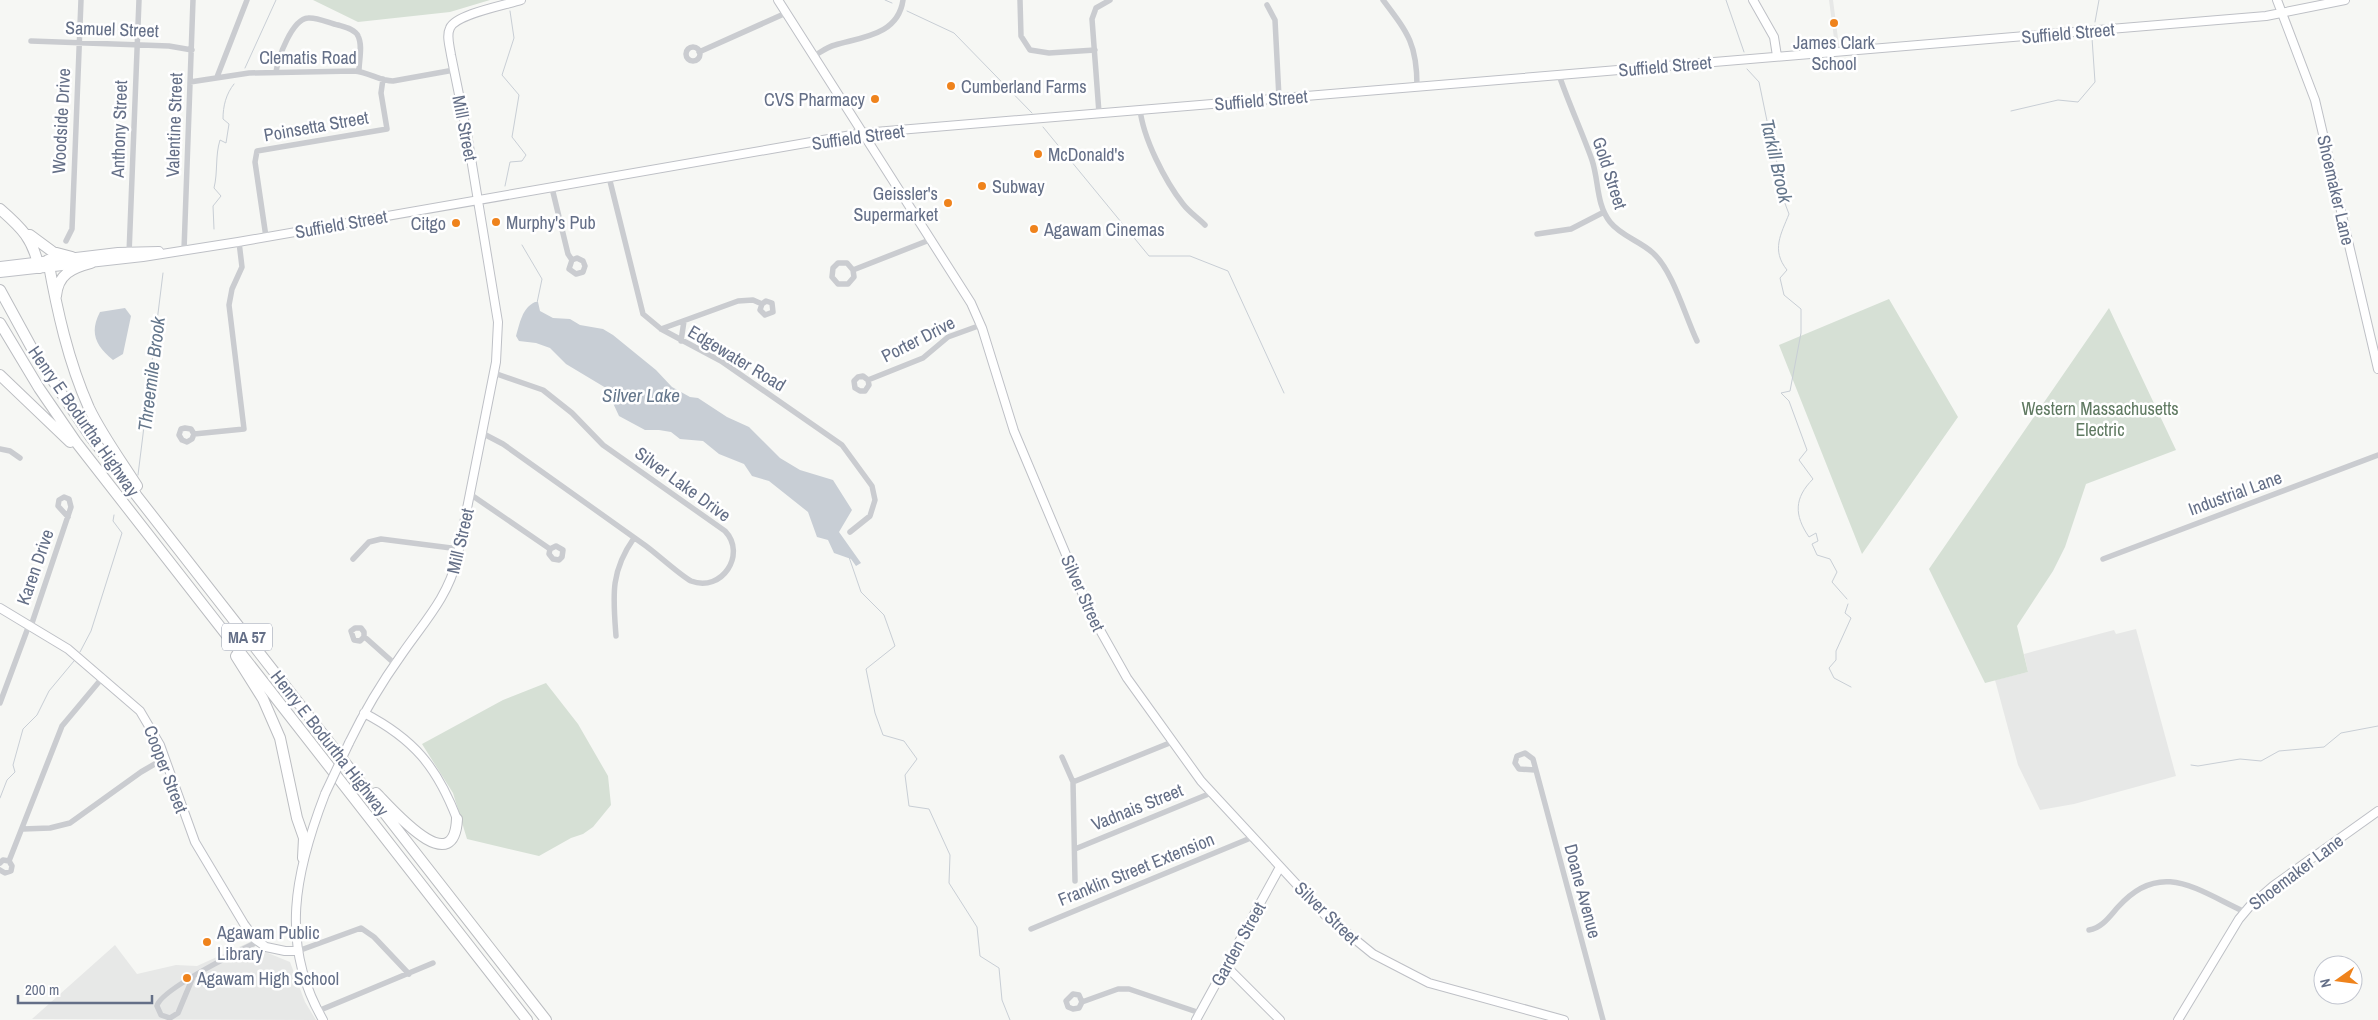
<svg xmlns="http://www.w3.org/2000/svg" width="2378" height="1020" viewBox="0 0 2378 1020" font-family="'Archivo Narrow',sans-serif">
  <rect width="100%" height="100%" fill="#f6f7f4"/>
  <path fill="#e7e8e7" d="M1829,0H1833L1839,46H1835Z
    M2136,629L2176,776L2074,804L2040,810L2018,765L1995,680L2028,672L2024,654L2114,630L2116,634Z
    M250,942L258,949L290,962L305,1002L316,1020L32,1019L115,945L137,974L176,965L197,966Z"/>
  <path fill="#d6e0d5" d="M313,0H490L450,12L358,22Z
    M1889,299L1958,417L1862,554L1779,345Z
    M2109,308L2176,450L2086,484L2065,547L2053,571L2017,626L2028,672L1985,683L1929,569Z
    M546,683L578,724L608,776L611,805L593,827L583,834L571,838L539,856L467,839L453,793L422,744L503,700Z"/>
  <path fill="#c8ced5" d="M535,302H538L540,311L553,318L570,319L580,325L603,329L613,335L656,370L672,387L690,397L698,398L727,417L749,427L780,458L800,470L833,480L852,510L839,532L861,563L856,566L851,559L834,553L828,540L817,537L808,512L769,481L752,476L744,464L719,454L703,441L680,439L671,432L659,430H645L619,416L606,388L566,364L550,348L536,343L519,341L516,336C520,323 522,308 535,302Z
    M125,308L131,316L123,354L113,360C96,346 89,333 100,312Z"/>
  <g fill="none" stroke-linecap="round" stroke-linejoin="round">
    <path stroke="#c8ced5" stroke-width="1" d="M885,0L892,3
      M1726,0L1744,52
      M907,11L954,33L1032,113
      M2095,22L2099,0
      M245,68L276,0
      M1747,69L1759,82L1773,150L1782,178L1781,193L1789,214C1781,234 1771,250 1787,270L1780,278L1784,295L1801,309V333L1790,391L1781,393L1789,401L1807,450L1799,460L1813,479C1794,498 1794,515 1809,537L1816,533L1818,541L1812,544L1817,555L1830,559L1837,572L1832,582L1847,599
      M2011,111L2058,100L2078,102L2095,82L2092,38
      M1043,127L1149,256H1190L1228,271L1284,393
      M505,186L510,162L522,161L526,155L512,137L519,95L502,75L514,38L510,11
      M214,229L213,206L221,196L214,188C218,172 215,156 220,140L226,143L229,124L223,119C223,106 226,94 234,84
      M522,245L542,279L537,303
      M138,475L163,273
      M849,557L861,592L884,615L895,646L866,669L875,713L883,735L904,741L917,759L905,775L909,806L929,809L950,855L949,883L977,927L980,956L999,968L1002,1000L1010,1020
      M1848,604L1845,613L1851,618L1836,651V660L1829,668L1834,678L1851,687
      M80,652L91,631L122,533L113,521L114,515
      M2191,765L2198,766L2240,759L2261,761L2279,751L2324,747L2341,733L2378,726
      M0,798L7,780L15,772L13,765L23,729L37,715L49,691L74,661"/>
    <defs>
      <path id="secondary" d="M778,0L971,303L982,328L1014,431L1091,614L1127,678L1201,781L1325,915L1373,954L1429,983L1564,1020
        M1753,0L1774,37L1777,56
        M2277,0L2315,100L2378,369
        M0,266L118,252L159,251
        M0,273L143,257L238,242L863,133L2266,16L2345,0
        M0,608L68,649L140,711L160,745L195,842L244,924L255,939L266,947L285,951H298
        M364,713C414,739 437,767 457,819
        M349,743C364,712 382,682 402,654C424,622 448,597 457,559L496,362L498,322L467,134L451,55C450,47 446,36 450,28C456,14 506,5 521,0
        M1226,966L1280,1020
        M323,1020C279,944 295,872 325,794
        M1196,1020L1280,867
        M2178,1020L2239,919L2250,906L2273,886L2378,811"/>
      <path id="highway" d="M0,209C22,228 33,239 39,268
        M30,235L53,252L72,257
        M48,260C57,310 68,361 89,408C102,435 121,461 137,486
        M0,290L35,354L90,436L546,1020
        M56,296C58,274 72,268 91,263
        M0,323L39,388L76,442L527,1020
        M0,375L70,442
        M236,656L263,699L280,738L297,818L304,838L303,858
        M376,793C391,808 454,882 457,819"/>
    </defs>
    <use href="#secondary" stroke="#bec0c6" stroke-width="10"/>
    <use href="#highway" stroke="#bbbdc1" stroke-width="12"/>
    <path stroke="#caccd0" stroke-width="5.5" d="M1020,0L1021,36L1030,50L1049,53L1095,50
      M1383,0C1408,33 1417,44 1417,86
      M1267,5L1275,20L1279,98
      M31,41L169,46L192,50
      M686 54a7 7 0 1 1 14 0a7 7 0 1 1-14 0Z
      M699,52L786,13
      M814,56C821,52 827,47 835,45C862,37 898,35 903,0
      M276,72C278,58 292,19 308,18C317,17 329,23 338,25C345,27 355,29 358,36C363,45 359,61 359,71
      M1559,75C1569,104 1582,132 1592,160C1599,181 1596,204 1610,222C1621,236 1640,241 1653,253C1673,271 1685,316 1697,341
      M217,77L247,0
      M190,82L249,73L354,71C369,72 379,81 393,81L454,70
      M1140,109C1143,138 1165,181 1183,204C1189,212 1198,218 1205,225
      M1099,113L1092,19L1096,8L1110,0
      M609,177L643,314L661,329L721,361L842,445L872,486L875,500L870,516L850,532
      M552,188L568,254L572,260L569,269L576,274L583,272L585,266L583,261L577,258L572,260
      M1537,234L1571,229L1604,212
      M266,237L255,162L257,151L387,129L381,93L383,79
      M66,241L72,229L81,0
      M184,250L193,0
      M129,254L139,0
      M853,270L854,277L848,284H838L832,277L833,268L838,263H847L853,270L932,239
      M661,329L738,301L753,300L762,304L760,310L765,315L773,312L772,303L766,301L762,304
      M681,341L684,321
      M868,380L869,385L865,391H860L855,388L854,381L858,377L863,376L868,380L923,358L948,337L981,325
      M482,433L503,444C550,478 598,512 646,546C657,554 681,576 691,581C722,593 747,554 725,531L603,445L572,413L543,390L494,373
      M194,434L191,429L185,428L181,429L179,435L182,440L187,442L192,439L194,434L244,429L229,305L232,289L242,267L239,242
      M0,449L10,451L20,458
      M470,494L550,549L549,554L553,559L559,560L562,557L563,550L556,546L550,549
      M353,559L369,542L381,539L459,549
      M2103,559L2378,455
      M31,626L71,507L69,499L64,497L59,500L58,506L68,517
      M616,636C613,596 610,572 634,538
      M364,637V632L361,628H355L351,631L354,640L360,641L364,637L367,639L395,664
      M0,703L29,625
      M1062,757L1073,782
      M1535,770L1519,769L1515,763L1517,756L1525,753L1533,759L1603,1020
      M23,829L50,828L70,823L141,772L165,758
      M1075,849L1211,793
      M9,861L62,726L103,677
      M0,863L3,860L9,861
      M0,870L5,873L11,871L12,866L9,861
      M1075,881L1073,782L1172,742
      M1031,929L1253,837
      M2089,930C2102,928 2110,916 2118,907C2161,859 2197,890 2245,912
      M298,951L361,928L374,937L409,974
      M193,977L178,1013L170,1018L161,1015L157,1006C160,990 239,951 257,942
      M1082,1002L1079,995L1073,994L1066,1001L1068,1007L1073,1009L1079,1008L1082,1002L1118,989H1129L1200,1013
      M318,1011L433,963"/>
    <use href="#secondary" stroke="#fff" stroke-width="8"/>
    <use href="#highway" stroke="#fff" stroke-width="10"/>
    <defs>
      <path id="secondary-bridge" d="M325,794L349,743"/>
    </defs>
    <use href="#secondary-bridge" stroke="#bec0c6" stroke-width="10" stroke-linecap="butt"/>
    <use href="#secondary-bridge" stroke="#fff" stroke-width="8"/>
  </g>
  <g fill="#ef831c" stroke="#fff" stroke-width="2">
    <circle cx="1834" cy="23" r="5"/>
    <circle cx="951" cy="86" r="5"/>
    <circle cx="875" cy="99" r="5"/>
    <circle cx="1038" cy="154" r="5"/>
    <circle cx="982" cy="186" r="5"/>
    <circle cx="948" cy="203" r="5"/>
    <circle cx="496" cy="222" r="5"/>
    <circle cx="456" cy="223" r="5"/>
    <circle cx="1034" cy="229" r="5"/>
    <circle cx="207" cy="942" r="5"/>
    <circle cx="187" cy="978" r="5"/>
  </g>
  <g text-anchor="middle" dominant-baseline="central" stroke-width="5" stroke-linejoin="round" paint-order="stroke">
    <rect fill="#fff" stroke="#929aab" stroke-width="1" x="222" y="623.5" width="50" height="27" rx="4"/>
    <g font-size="16" font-weight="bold" fill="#646f87">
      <text x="247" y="637">MA 57</text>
    </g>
    <g font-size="18" fill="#646f87" stroke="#fff">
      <text transform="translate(112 29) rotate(2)">Samuel Street</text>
      <text transform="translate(2068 33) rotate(-5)">Suffield Street</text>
      <text x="308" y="57">Clematis Road</text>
      <text transform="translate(1665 66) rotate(-5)">Suffield Street</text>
      <text transform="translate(1261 100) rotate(-5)">Suffield Street</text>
      <text transform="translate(61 121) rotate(-87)">Woodside Drive</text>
      <text transform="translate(174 125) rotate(-88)">Valentine Street</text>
      <text transform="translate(316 126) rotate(-10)">Poinsetta Street</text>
      <text transform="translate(465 128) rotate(79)">Mill Street</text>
      <text transform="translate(119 129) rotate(-88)">Anthony Street</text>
      <text transform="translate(858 137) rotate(-8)">Suffield Street</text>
      <text transform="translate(1610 173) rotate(72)">Gold Street</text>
      <text transform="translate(2336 190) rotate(77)">Shoemaker Lane</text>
      <text transform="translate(341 224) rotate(-10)">Suffield Street</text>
      <text transform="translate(918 339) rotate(-27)">Porter Drive</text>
      <text transform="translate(737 358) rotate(31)">Edgewater Road</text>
      <text transform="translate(84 421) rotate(55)">Henry E Bodurtha Highway</text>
      <text transform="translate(683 484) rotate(36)">Silver Lake Drive</text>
      <text transform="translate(2235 493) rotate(-20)">Industrial Lane</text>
      <text transform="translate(460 541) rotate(-77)">Mill Street</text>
      <text transform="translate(35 567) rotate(-71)">Karen Drive</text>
      <text transform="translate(1083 593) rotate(66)">Silver Street</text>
      <text transform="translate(330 743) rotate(52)">Henry E Bodurtha Highway</text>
      <text transform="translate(166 769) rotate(69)">Cooper Street</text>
      <text transform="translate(1137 807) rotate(-22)">Vadnais Street</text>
      <text transform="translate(1136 869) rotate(-22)">Franklin Street Extension</text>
      <text transform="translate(2296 872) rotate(-37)">Shoemaker Lane</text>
      <text transform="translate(1583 891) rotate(75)">Doane Avenue</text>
      <text transform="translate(1327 913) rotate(44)">Silver Street</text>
      <text transform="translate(1238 944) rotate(-61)">Garden Street</text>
    </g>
    <g font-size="18" fill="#646f87" stroke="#fff" text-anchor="start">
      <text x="1834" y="42" text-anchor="middle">James Clark<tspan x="1834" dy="21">School</tspan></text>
      <text x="961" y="86">Cumberland Farms</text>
      <text x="865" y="99" text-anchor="end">CVS Pharmacy</text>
      <text x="1048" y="154">McDonald's</text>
      <text x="992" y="186">Subway</text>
      <text x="938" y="193" text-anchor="end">Geissler's<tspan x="938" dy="21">Supermarket</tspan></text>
      <text x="506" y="222">Murphy's Pub</text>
      <text x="446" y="223" text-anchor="end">Citgo</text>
      <text x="1044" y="229">Agawam Cinemas</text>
      <text x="217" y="932">Agawam Public<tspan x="217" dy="21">Library</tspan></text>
      <text x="197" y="978">Agawam High School</text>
    </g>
    <g font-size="18" fill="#5f7961" stroke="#fff">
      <text x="2100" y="408">Western Massachusetts<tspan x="2100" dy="21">Electric</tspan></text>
    </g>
    <g font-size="19" font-style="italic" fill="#64768b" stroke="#fff">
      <text transform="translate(1777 161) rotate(77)">Tarkill Brook</text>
      <text transform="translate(151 374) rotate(-83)">Threemile Brook</text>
      <text x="641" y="395">Silver Lake</text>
    </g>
  </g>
  <g transform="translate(2338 980) rotate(256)"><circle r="24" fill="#ffffff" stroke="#c1c5cf"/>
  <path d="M0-4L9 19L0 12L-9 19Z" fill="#ef831c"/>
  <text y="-8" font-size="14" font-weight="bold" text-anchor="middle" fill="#646f87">N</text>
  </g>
  <path d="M18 995v8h134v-8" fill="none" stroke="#646f87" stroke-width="2.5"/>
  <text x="25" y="995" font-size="15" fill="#646f87" stroke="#ffffff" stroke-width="4" paint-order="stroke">200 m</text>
</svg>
